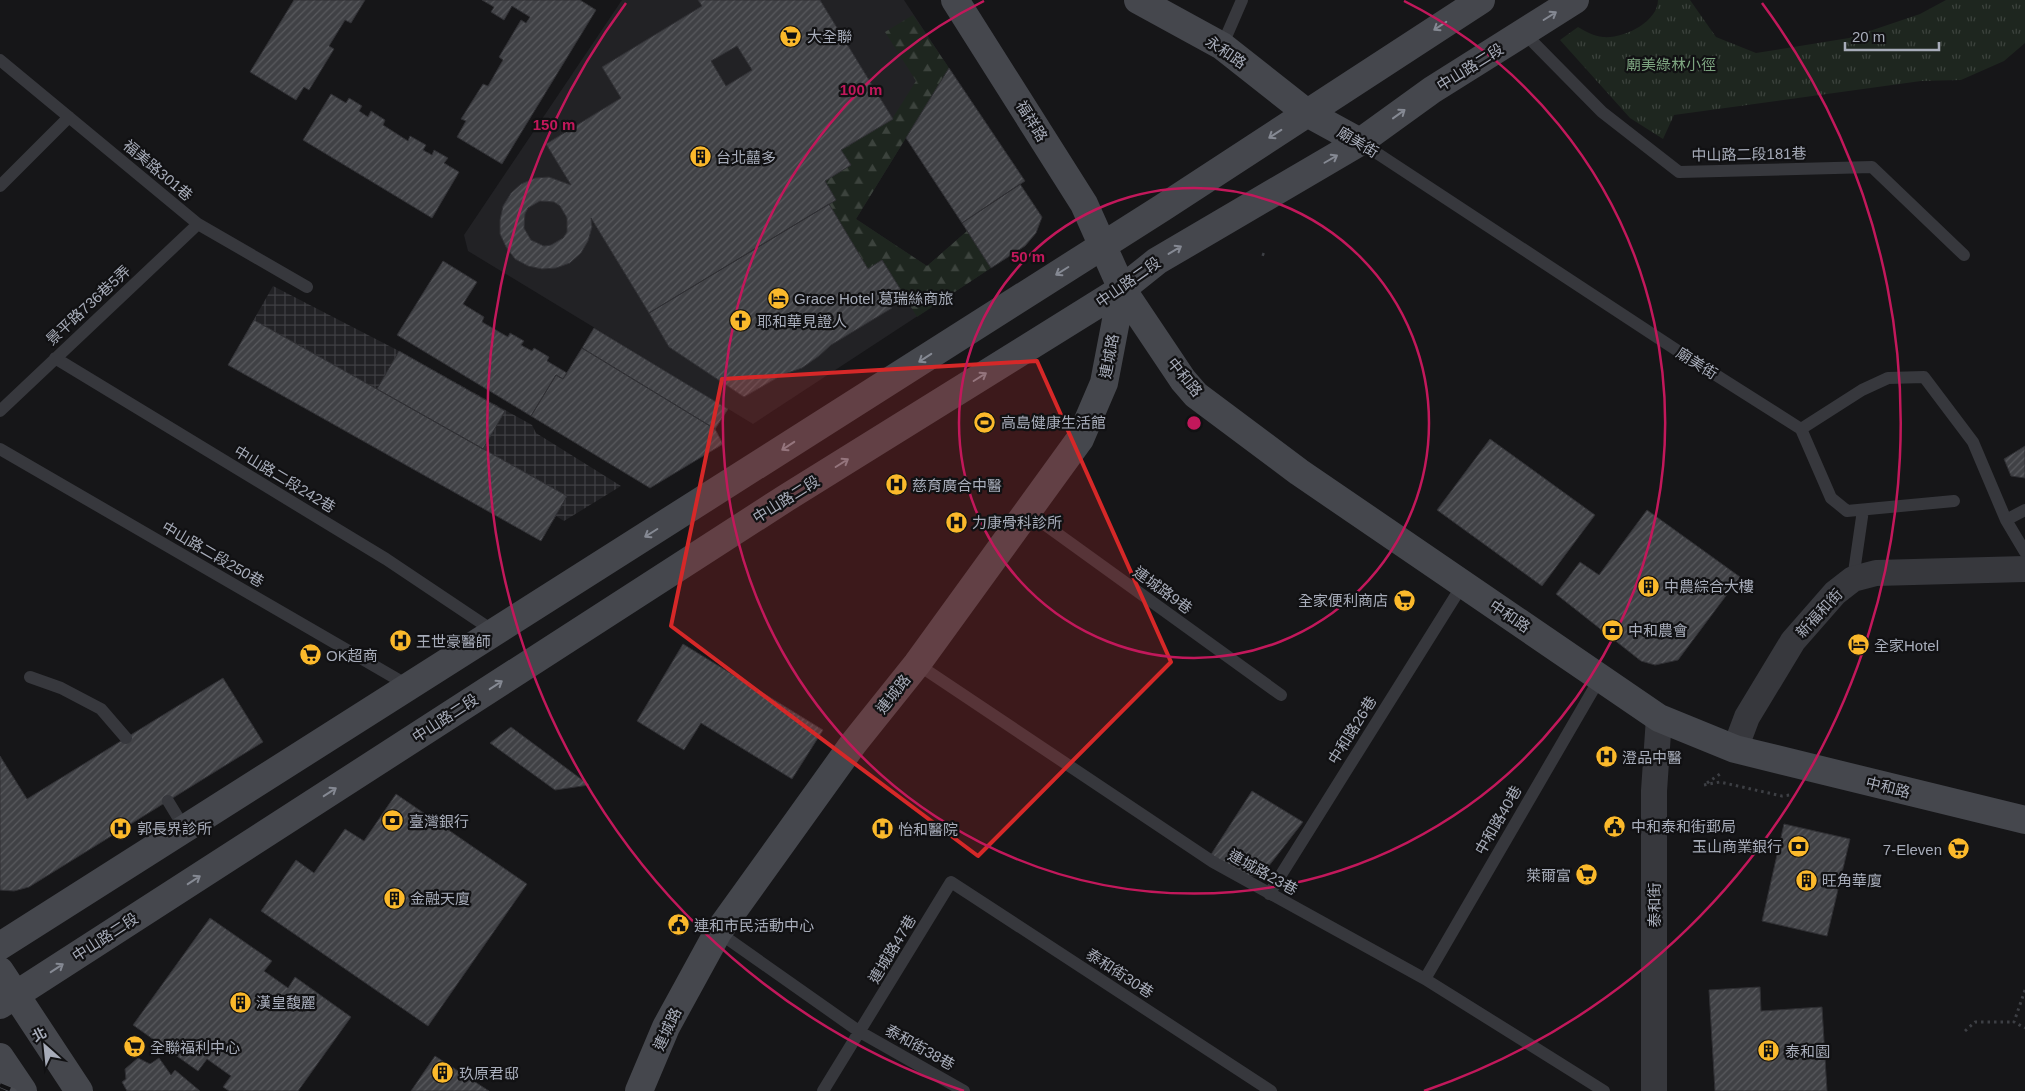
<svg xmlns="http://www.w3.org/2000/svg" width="2025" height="1091" viewBox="0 0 2025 1091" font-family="Helvetica,'Noto Sans TC',sans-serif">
  <defs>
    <pattern id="industrial-grid" width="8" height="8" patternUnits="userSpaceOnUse" patternTransform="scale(1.25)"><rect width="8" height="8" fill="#222225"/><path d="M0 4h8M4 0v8" fill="none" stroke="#3f3f43"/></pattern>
    <pattern id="forest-firs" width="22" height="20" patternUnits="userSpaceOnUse" patternTransform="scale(1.25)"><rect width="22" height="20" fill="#1e261f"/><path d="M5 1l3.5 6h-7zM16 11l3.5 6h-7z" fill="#3c433d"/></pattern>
    <pattern id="park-tufts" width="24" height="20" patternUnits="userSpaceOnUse" patternTransform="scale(1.25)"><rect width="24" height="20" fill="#1e261f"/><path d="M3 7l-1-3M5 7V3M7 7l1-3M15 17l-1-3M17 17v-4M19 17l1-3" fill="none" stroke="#3c433d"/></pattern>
    <pattern id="building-hatch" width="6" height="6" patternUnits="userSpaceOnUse" patternTransform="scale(1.25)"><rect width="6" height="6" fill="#404145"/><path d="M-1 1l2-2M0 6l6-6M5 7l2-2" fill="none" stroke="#595a5e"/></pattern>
  </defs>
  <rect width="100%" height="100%" fill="#161618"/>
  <path fill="#222225" d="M622,0H904L949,68L856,219L927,266L967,231L991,268L753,424L468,251L464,235Z"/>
  <path fill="url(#industrial-grid)" d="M273,286L399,351L532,425L536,433L621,486L564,521L556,516L541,541L228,365Z"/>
  <path fill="url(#forest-firs)" d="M913,15L949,68L856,219L927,266L967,231L991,268L917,317L883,261L868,269L829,204L836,200L825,181L851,165L841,150L892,119L916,81L885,32Z"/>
  <path fill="url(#park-tufts)" d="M1658,0H1690L1716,37L1756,53L1849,38L1920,14L1946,0H2025V43L2004,61L1961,80L1921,81L1674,115L1663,139L1630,118L1560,40L1578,27C1586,32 1594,36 1603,37C1623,39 1658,22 1658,0Z"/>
  <path fill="url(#building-hatch)" stroke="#303034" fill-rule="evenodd" d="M294,0H365L351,23L345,20L329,46L334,49L309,90L304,87L296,100L250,72Z
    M482,0H580L596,10L502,164L457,137L466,121L461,119L483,84L488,86L503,60L499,57L521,20L526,23L530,17L512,6L504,20L491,12L494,7Z
    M698,0H820L893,119L841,150L851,165L825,181L836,200L649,313L591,218L592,227L588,241L581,253L570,263L556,268L542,269L528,266L515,259L506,247L500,234V220L503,206L511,193L521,184L535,178L549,177L571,185L546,144L621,98L602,67L702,6ZM737,46L752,70L726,86L711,61ZM540,201L554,202L560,206L567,218V232L563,238L551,245L544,246L531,240L524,228L525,214L528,208Z
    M949,68L1025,181L962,223L906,138Z
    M331,94L346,103L349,98L362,106L359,111L368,117L371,111L385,120L383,125L408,141L410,136L426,145L423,150L432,155L434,150L448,158L444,163L459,172L432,218L303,140Z
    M1020,184L1042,217L1036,233L1025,246L991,268L962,223Z
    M829,204L868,269L882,260L904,295L890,304L892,308L831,345L819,356L802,368L782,375L744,397L669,347L649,313Z
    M443,261L477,282L463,304L484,317L482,322L508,337L510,333L524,341L521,345L532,351L534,348L549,357L547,361L567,373L563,379L556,375L531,416L397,335Z
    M254,320L567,496L541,541L228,365Z
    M594,328L728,409L715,429L582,348Z
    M582,348L715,429L723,444L650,488L531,416L556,375L563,379Z
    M399,351L505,411L483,449L377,389Z
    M1490,439L1595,515L1542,586L1437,510Z
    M2025,446V478L2011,476L2004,459Z
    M1647,510L1740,577L1678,660L1655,665L1641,661L1556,594L1580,562L1599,575Z
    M683,644L823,730L792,779L701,723L684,750L637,721Z
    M223,678L263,742L29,887L14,891L0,890V756L27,799Z
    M511,727L589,785L555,790L490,743Z
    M1252,791L1303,822L1261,876H1244L1210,856Z
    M396,794L527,884L428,1026L261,911L296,860L314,873L345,829L364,841Z
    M1784,824L1850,839L1827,936L1762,921Z
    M210,918L272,961L264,971L288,988L295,977L351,1017L298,1091H229L223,1087L231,1076L207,1059L198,1071L133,1025Z
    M1760,987L1761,1011L1822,1007L1827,1091H1715L1709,990Z
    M435,1056L489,1091H411Z
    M138,1058L150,1064L159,1058L171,1075L175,1070L200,1091H127L122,1082L126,1079L125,1069Z"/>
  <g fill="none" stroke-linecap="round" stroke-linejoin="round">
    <path stroke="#3d3f44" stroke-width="3" stroke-dasharray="2.5 4" stroke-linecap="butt" d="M1262,254L1267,256
      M1707,783L1720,774
      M1704,785L1720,782L1782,796L1790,795
      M2025,990L2014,1022L2025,1028
      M1965,1031L1975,1022H2014"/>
    <path stroke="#37383d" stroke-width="12" d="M1524,33L1602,112L1679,172L1872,167L1964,255
      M1222,46L1242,0
      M0,60L198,224L307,287
      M1360,142L1678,351L1801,429L1862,390L1888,378L1924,377L1973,442L2006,520L2025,552
      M0,186L69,117
      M55,358L386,559L495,632
      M0,411L198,224
      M1801,429L1831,498L1847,511L1954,501
      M0,449L409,686
      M1026,511L1281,695
      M2006,520L2025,510
      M1853,579L1863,510
      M917,664L1213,862L1425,979L1604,1091
      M30,677L61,688L101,709L126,738
      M168,801L185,829
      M1269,894L1463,584
      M718,932L860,1032L964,1091
      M1425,979L1600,678
      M823,1091L951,882L1271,1091"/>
    <path stroke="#37383d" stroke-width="26" d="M1735,749L1747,717L1793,641L1835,593L1853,579L1876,573L2025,569
      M1654,1091V791L1659,718"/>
    <path stroke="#45474d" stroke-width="28" d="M955,0L1084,204L1122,289L1183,380L1196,395L1299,472L1659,718L1735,749L2025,820
      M1138,0L1222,46L1307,113L1360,142
      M0,946L1162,208L1481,0
      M0,971L79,1091
      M0,1005L786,498L1122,289L1157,261L1360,142L1432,90L1575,0
      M0,1057L23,1091
      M639,1091L666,1027L718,932L853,744L917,664L1080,439L1104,383L1122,289"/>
    <defs>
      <path id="rail" d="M0,1085L14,1091"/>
    </defs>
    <use href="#rail" stroke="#4a4c52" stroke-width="5.5"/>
    <use href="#rail" stroke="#111113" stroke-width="4" stroke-dasharray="11" stroke-linecap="butt"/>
  </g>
  <defs><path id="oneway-shaft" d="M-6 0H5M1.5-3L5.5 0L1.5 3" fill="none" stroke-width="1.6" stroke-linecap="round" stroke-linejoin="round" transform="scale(1.25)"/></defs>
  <g stroke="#858993">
    <use href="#oneway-shaft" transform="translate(1550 16) rotate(-32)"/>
    <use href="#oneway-shaft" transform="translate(1440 26) rotate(147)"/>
    <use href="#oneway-shaft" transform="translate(1399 114) rotate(-36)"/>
    <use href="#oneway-shaft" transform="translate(1275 134) rotate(147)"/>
    <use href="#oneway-shaft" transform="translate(1331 159) rotate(-30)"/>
    <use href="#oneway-shaft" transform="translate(1175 250) rotate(-31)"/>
    <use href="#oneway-shaft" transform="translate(1062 271) rotate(148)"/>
    <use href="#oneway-shaft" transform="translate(925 358) rotate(147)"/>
    <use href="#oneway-shaft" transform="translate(980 377) rotate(-32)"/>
    <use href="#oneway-shaft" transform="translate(788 446) rotate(147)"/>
    <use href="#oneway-shaft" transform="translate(842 463) rotate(-32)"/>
    <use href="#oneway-shaft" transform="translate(651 533) rotate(148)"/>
    <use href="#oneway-shaft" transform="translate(496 685) rotate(-33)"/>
    <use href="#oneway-shaft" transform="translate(330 792) rotate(-33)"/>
    <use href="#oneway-shaft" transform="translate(194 880) rotate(-33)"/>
    <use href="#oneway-shaft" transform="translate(57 968) rotate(-33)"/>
  </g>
  <path fill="#d62828" fill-opacity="0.2" stroke="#d62828" stroke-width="4" stroke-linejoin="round" d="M1037,361L1171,662L978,856L671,626L722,379Z"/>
  <g fill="none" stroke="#c2185b" stroke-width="2.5">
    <circle cx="1194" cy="423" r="235"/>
    <path d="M1404 1A471 471 0 1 1 984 1"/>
    <path d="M964 1091A706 706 0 0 1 626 3M1762 3A706 706 0 0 1 1424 1091"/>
  </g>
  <defs>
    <symbol id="supermarket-disc" viewBox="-11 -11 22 22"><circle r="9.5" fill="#fbb92b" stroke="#111113"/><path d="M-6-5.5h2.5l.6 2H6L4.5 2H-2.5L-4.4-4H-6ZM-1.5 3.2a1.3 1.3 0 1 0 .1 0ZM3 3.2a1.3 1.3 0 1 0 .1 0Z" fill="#111"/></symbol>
    <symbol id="building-disc" viewBox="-11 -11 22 22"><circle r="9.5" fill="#fbb92b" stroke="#111113"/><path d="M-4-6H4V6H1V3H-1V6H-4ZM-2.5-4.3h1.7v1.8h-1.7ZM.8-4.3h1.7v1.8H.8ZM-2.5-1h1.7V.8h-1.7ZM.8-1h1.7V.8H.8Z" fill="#111"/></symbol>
    <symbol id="hotel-disc" viewBox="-11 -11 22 22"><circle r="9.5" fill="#fbb92b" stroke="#111113"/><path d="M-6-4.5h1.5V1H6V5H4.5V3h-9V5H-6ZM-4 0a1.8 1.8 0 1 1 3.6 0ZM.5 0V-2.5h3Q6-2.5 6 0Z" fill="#111"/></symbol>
    <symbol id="church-disc" viewBox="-11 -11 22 22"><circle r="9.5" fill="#fbb92b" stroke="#111113"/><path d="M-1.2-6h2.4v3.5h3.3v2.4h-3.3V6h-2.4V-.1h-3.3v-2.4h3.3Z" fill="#111"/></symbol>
    <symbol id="stadium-disc" viewBox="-11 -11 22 22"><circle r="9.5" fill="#fbb92b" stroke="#111113"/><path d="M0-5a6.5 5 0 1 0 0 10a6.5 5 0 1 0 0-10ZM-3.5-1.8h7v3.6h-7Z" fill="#111"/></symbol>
    <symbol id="hospital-disc" viewBox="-11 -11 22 22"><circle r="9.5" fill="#fbb92b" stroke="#111113"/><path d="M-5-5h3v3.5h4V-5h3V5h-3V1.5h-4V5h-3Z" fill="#111"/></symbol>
    <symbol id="bank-disc" viewBox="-11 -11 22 22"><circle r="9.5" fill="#fbb92b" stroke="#111113"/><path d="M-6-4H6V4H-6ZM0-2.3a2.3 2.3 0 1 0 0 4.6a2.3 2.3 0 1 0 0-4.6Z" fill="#111"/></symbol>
    <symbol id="civic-disc" viewBox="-11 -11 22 22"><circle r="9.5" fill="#fbb92b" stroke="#111113"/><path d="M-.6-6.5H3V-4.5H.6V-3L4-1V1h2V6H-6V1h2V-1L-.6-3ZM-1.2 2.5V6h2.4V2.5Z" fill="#111"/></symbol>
  </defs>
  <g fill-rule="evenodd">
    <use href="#supermarket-disc" x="778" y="24" width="25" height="25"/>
    <use href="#building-disc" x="688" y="144" width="25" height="25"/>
    <use href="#hotel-disc" x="766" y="286" width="25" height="25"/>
    <use href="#church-disc" x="728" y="308" width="25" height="25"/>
    <use href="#stadium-disc" x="972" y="410" width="25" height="25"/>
    <use href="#hospital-disc" x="884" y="472" width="25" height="25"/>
    <use href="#hospital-disc" x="944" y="510" width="25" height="25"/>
    <use href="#building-disc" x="1636" y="574" width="25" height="25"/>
    <use href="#supermarket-disc" x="1392" y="588" width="25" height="25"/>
    <use href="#bank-disc" x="1600" y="618" width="25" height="25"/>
    <use href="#hospital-disc" x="388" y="628" width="25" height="25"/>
    <use href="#hotel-disc" x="1846" y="632" width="25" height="25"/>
    <use href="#supermarket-disc" x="298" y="642" width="25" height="25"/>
    <use href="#hospital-disc" x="1594" y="744" width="25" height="25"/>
    <use href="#bank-disc" x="380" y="808" width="25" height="25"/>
    <use href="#civic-disc" x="1602" y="814" width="25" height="25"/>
    <use href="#hospital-disc" x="108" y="816" width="25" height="25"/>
    <use href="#hospital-disc" x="870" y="816" width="25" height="25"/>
    <use href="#bank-disc" x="1786" y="834" width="25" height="25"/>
    <use href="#supermarket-disc" x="1946" y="836" width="25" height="25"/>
    <use href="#supermarket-disc" x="1574" y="862" width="25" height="25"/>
    <use href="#building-disc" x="1794" y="868" width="25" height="25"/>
    <use href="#building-disc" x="382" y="886" width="25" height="25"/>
    <use href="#civic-disc" x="666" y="912" width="25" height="25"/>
    <use href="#building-disc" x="228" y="990" width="25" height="25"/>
    <use href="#supermarket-disc" x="122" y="1034" width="25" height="25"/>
    <use href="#building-disc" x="1756" y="1038" width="25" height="25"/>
    <use href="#building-disc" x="430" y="1060" width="25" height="25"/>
  </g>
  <g text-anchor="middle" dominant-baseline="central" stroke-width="4.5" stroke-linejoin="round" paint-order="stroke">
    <g font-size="15" fill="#a7acb9" stroke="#111113" text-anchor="start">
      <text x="807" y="36">大全聯</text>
      <text x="716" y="157">台北囍多</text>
      <text x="794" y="298">Grace Hotel 葛瑞絲商旅</text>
      <text x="757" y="321">耶和華見證人</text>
      <text x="1001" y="422">高島健康生活館</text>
      <text x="912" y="485">慈育廣合中醫</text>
      <text x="972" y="522">力康骨科診所</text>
      <text x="1664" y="586">中農綜合大樓</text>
      <text x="1388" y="600" text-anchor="end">全家便利商店</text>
      <text x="1628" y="630">中和農會</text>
      <text x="416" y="641">王世豪醫師</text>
      <text x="1874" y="645">全家Hotel</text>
      <text x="326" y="655">OK超商</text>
      <text x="1622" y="757">澄品中醫</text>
      <text x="409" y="821">臺灣銀行</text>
      <text x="1631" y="826">中和泰和街郵局</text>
      <text x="137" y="828">郭長界診所</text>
      <text x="898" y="829">怡和醫院</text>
      <text x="1782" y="846" text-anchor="end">玉山商業銀行</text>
      <text x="1942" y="849" text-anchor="end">7-Eleven</text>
      <text x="1571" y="875" text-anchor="end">萊爾富</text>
      <text x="1822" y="880">旺角華廈</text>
      <text x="410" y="898">金融天廈</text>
      <text x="694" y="925">連和市民活動中心</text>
      <text x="256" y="1002">漢皇馥麗</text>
      <text x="150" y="1047">全聯福利中心</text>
      <text x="1785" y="1051">泰和園</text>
      <text x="459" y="1073">玖原君邸</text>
    </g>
    <g font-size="15" fill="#a7acb9" stroke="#111113">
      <text transform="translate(1226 52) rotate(34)">永和路</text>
      <text transform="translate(1470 67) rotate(-32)">中山路二段</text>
      <text transform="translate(1032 121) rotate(58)">福祥路</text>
      <text transform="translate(1358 142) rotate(31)">廟美街</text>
      <text transform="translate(1749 154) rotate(-1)">中山路二段181巷</text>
      <text transform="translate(158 170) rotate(40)">福美路301巷</text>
      <text transform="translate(1128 282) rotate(-35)">中山路二段</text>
      <text transform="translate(88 305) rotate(-43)">景平路736巷5弄</text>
      <text transform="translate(1109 356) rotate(-79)">連城路</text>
      <text transform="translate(1697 363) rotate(32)">廟美街</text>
      <text transform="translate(1185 377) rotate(51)">中和路</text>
      <text transform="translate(285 479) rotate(31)">中山路二段242巷</text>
      <text transform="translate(786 499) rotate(-32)">中山路二段</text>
      <text transform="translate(213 554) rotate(30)">中山路二段250巷</text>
      <text transform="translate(1163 590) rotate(36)">連城路9巷</text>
      <text transform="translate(1819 613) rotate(-47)">新福和街</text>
      <text transform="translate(1510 616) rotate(34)">中和路</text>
      <text transform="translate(893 694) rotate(-52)">連城路</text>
      <text transform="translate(445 718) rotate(-33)">中山路二段</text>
      <text transform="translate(1352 730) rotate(-58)">中和路26巷</text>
      <text transform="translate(1888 787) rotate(14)">中和路</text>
      <text transform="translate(1498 820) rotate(-60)">中和路40巷</text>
      <text transform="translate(1263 872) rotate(29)">連城路23巷</text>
      <text transform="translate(1654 905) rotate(-90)">泰和街</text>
      <text transform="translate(105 937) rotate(-33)">中山路二段</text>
      <text transform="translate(892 949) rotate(-59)">連城路47巷</text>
      <text transform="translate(1120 973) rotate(33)">泰和街30巷</text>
      <text transform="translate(667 1029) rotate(-65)">連城路</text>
      <text transform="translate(920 1047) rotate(29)">泰和街38巷</text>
    </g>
    <g font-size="15" fill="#7da580" stroke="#111113">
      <text x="1671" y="64">廟美綠林小徑</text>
    </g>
  </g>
  <circle cx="1194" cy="423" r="8" fill="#c2185b" stroke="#111113" stroke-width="2.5"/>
  <g font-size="15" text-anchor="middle" font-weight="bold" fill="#c2185b" stroke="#111113" stroke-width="4.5" stroke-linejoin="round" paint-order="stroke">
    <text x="861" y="95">100 m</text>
    <text x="554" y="130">150 m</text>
    <text x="1028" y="262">50 m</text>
  </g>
  <g transform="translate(45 1046) rotate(333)" stroke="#111113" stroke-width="4" paint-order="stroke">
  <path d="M0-4L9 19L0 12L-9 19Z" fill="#a7acb9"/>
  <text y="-8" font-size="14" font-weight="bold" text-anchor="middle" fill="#a7acb9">北</text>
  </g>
  <path d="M1845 42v8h94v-8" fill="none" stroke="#a7acb9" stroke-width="2.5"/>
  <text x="1852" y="42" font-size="15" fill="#a7acb9" stroke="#111113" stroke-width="4" paint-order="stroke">20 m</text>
</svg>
